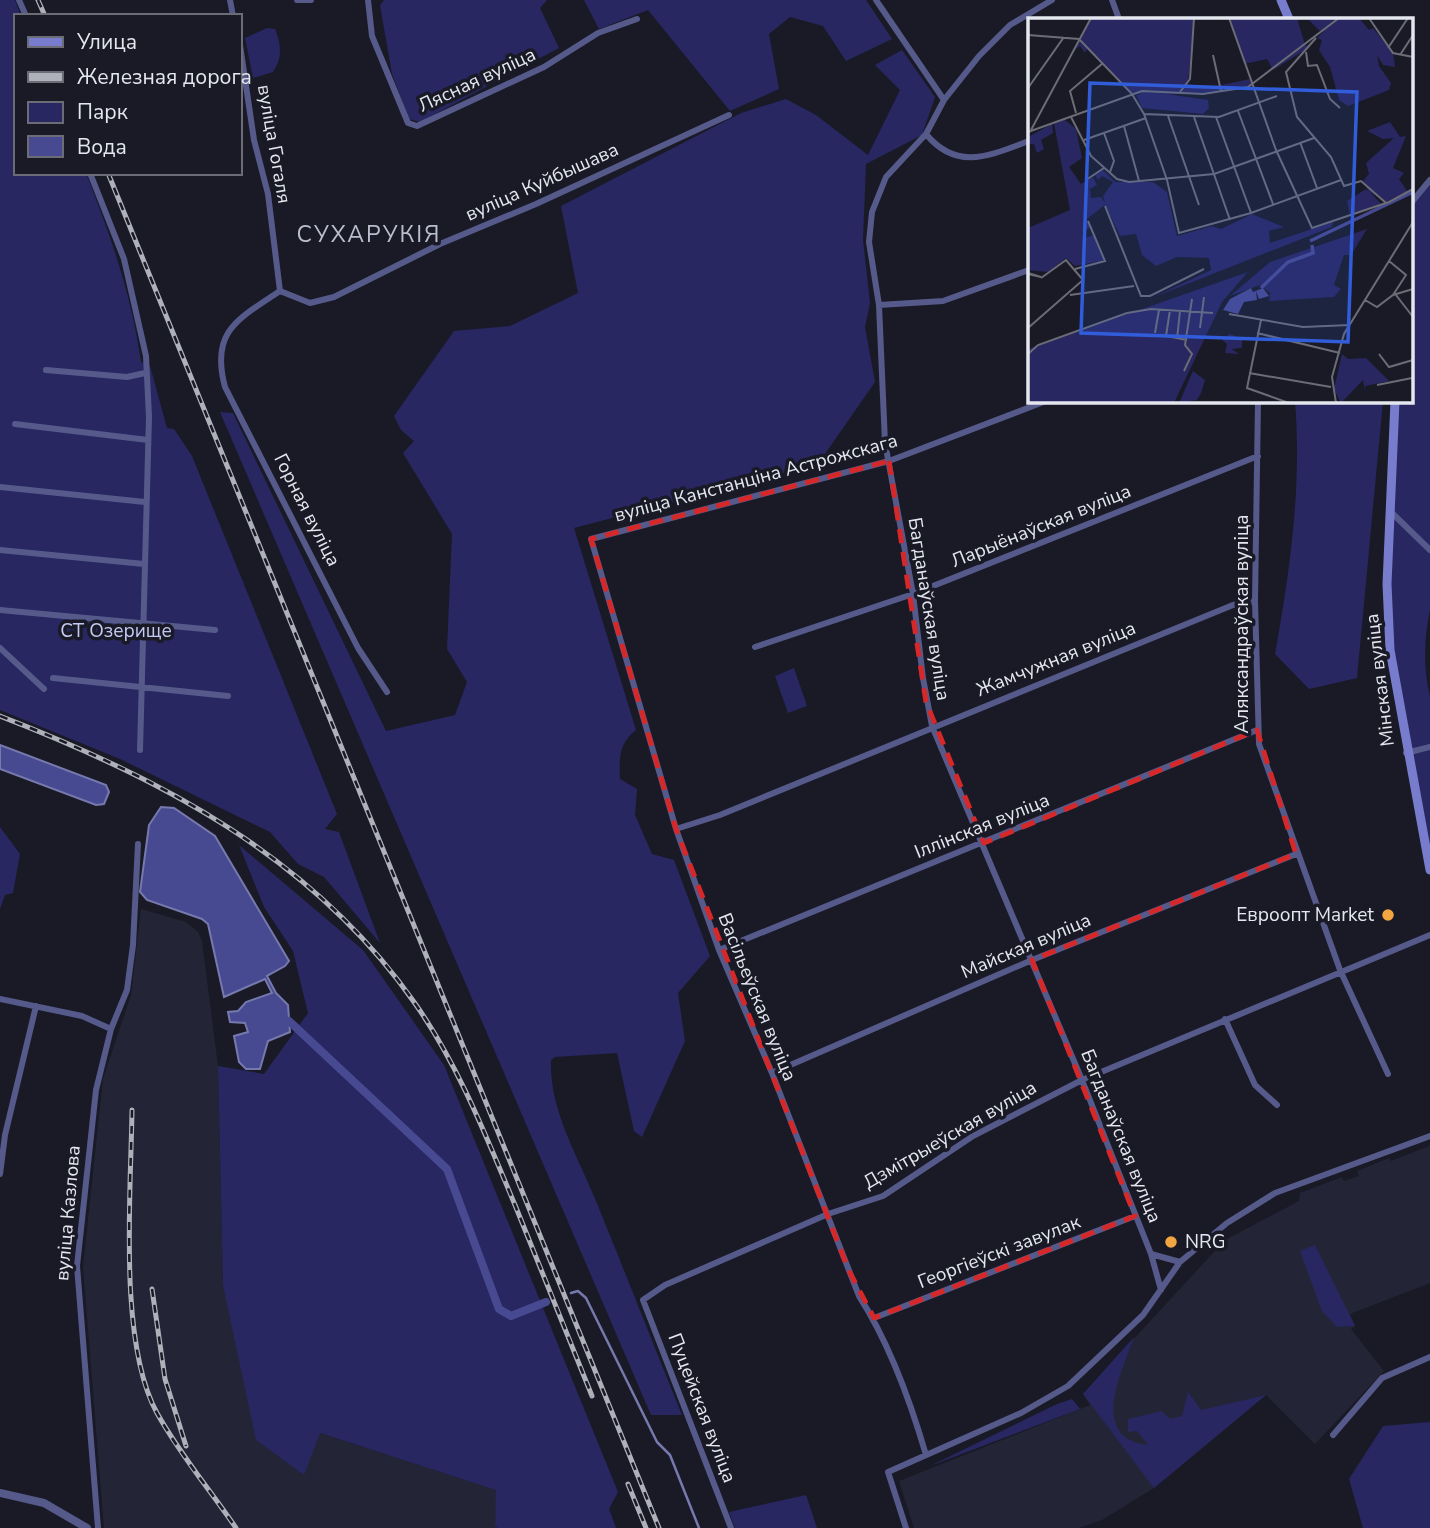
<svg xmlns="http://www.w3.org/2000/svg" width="1430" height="1528" viewBox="0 0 1430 1528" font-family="'Nunito Sans',sans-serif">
  <rect width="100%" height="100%" fill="#191a26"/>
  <path fill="#232536" d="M141,909L186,922L198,932L202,941L218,1066L223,1285L303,1475L319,1433L497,1490L495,1526L498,1528H104L83,1267L103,1079L131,995Z
    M1430,1141V1283L1350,1314L1355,1326L1351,1329L1384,1371L1315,1444L1266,1395L1154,1488L1102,1520L1078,1528H914L899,1481L1090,1405L1083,1394L1225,1240L1299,1201L1300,1193L1342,1177L1344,1181L1359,1176L1357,1171L1389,1158L1391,1161L1429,1146Z"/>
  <path fill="#282761" d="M0,0H15L21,16H16V173H86C111,237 131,293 141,362L150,366L167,428L174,429L192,456L337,814L325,829L339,832L380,943L324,877L298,864L270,832L120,759L0,710Z
    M384,0H547L540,8L559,48L420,122L409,119L392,74L380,5Z
    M584,0H866L892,39L846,61L823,26L790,17L769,34L779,89L730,111L648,10L599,29Z
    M267,28L275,29C281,44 283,57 273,72L253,78L245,38Z
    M902,50L935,97L922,135L866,164L863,240L870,303L865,327L875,382L818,464L574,528L636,730C619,743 619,758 620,779L637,789L635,815L652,854L674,860L710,956L678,993L685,1041L642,1137L634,1131L617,1053L555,1057L551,1060C549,1110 578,1156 596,1201C625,1272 653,1344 682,1415H651L220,412L233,413L386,731L455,715L467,682L447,649L452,534L403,453L414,441L401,430L394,416L454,331L510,326L578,293L561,206L741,113L786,99L816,115L868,155L900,90L875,65Z
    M1430,180V609C1424,639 1423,667 1430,697V870L1394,677L1387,584L1395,401H1411V203Z
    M1295,401H1383L1357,678L1309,689L1275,654C1290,570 1302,487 1295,401Z
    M794,668L807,706L788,713L775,676Z
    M0,827L20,854L13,893L5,895L0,909Z
    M239,845L363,950L444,1065L618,1492L609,1509L616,1528H498L495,1526L496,1490L320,1433L304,1475L256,1440L223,1285L218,1066L264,1074L308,1013L293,951L264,907Z
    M1315,1245L1320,1255L1355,1326L1337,1327L1322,1311L1300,1251Z
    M1134,1337C1121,1373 1089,1439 1148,1445L1137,1431L1128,1432V1419L1162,1411L1170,1419L1182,1416L1188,1392L1201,1410L1266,1395L1154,1488L1083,1394Z
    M1072,1399L1080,1409L930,1466L1057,1404Z
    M1430,1422V1528H1363L1349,1479L1383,1426Z
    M806,1495L817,1528H735L729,1512Z"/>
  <path fill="#474a91" stroke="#7679ad" stroke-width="2" d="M0,745L106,785L109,792L104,804L96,805L0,769Z
    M161,807L174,808L215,836L289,961L285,966L267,976L276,993L288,1005L290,1032L268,1041L260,1069H246L239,1062L234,1036L248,1032L245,1023L230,1022L228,1012L238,1011L246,1002L272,993L265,979L224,997L208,924L202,919L147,900L140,892L149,825Z"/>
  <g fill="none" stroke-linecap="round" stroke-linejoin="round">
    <path stroke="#7679ad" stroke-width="2.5" d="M571,1293L578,1291L586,1298L657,1442L670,1455L699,1528"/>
    <path stroke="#474a91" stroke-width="8" d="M289,1021L447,1169L499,1309L511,1316L546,1302"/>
    <path stroke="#555a8b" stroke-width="6" d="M19,0L26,16
      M230,0L233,16
      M297,0H311
      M368,0L372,36L408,123L417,126L544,67L598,33L637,19
      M876,0L944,100
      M1052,0L1010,25L979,56L944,100L926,134L886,177L872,212L869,242L879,305L885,443L913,594L923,678L932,726L1082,1080L1151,1254L1161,1290
      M1112,0L1119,19
      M240,45L254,140L268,194L280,291
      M926,134C957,172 991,155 1029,141
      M90,173L124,259L146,356L149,417L140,750
      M1411,203L1430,180
      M280,291L310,303L334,297L440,244L536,204L729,115
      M280,291C238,319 210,331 225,387L358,648L387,692
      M879,305L943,301L1029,270
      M46,370L127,377L145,373
      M1258,401L1255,601L1259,744L1340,970L1388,1074
      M15,424L148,440
      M0,487L145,502
      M1391,512L1430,550
      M0,550L144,564
      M0,610L215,630
      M755,647L913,594L1258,456
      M0,648L44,689
      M53,678L228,696
      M1406,753L1430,747
      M676,829L720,815L1233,605L1255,601
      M719,950L1257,730
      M0,999L82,1016L111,1029
      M1225,1019L1255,1085L1277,1105
      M772,1073L1032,960L1296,854
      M0,1174L5,1135L36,1006
      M1151,1254L1180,1262
      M874,1318L1135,1216
      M1333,1435L1382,1378L1430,1357
      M926,1455C910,1400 890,1344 859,1296L772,1073L719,950L676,829L591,539L889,461L1046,401
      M98,1528L77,1266L96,1090L111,1029L127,990L133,945L138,844
      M731,1528L643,1300L665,1285L828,1214L883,1196L973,1136L1082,1080L1430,935
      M906,1528L888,1472L1021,1413L1068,1386L1143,1315L1180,1262L1227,1223L1275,1193L1430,1136"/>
    <path stroke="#555a8b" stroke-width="8" d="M0,1493L44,1503L87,1528"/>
    <path stroke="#777dcc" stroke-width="9" d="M1281,0L1289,19
      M1395,401L1387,584L1390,650L1430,870"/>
    <defs>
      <path id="rail" d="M38,0L45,16
        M108,173L659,1528
        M0,716C161,778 313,858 414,1002C458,1064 486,1136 515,1205C541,1269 567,1333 592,1396
        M132,1110C131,1192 118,1342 157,1413C179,1453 210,1490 236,1528
        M152,1289L165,1379L186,1446
        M628,1484L646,1528"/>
    </defs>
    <use href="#rail" stroke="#afb1ba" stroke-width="5"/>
    <use href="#rail" stroke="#191a26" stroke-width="2.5" stroke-dasharray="8" stroke-linecap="butt"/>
  </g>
  <path fill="none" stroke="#d62828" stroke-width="5" stroke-dasharray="14 9" stroke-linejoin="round" d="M889,461L926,702L984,843L1257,730L1296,854L1032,960L1135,1216L874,1318L849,1271L676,829L591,539Z"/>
  <g fill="#f2a541" stroke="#191a26" stroke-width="2.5">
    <circle cx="1388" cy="915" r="7"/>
    <circle cx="1171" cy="1242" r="7"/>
  </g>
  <g text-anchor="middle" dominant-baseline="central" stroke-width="7" stroke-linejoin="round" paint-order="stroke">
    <g font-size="19" fill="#e5e7ef" stroke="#191a26">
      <text transform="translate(477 80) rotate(-25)">Лясная вуліца</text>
      <text transform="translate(274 144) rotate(80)">вуліца Гогаля</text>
      <text transform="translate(542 182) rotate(-24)">вуліца Куйбышава</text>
      <text transform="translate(756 478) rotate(-15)">вуліца Канстанціна Астрожскага</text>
      <text transform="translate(307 510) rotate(63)">Горная вуліца</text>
      <text transform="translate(1041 526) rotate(-22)">Ларыёнаўская вуліца</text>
      <text transform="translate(929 609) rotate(81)">Багданаўская вуліца</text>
      <text transform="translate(1242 624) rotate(-90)">Аляксандраўская вуліца</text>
      <text transform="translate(1056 659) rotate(-22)">Жамчужная вуліца</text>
      <text transform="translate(1380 680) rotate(-97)">Мінская вуліца</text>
      <text transform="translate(982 826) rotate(-22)">Іллінская вуліца</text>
      <text transform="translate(1026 946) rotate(-23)">Майская вуліца</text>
      <text transform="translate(757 997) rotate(68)">Васільеўская вуліца</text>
      <text transform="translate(950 1135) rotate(-30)">Дзмітрыеўская вуліца</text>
      <text transform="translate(1121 1136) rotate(68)">Багданаўская вуліца</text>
      <text transform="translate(68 1213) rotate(-85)">вуліца Казлова</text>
      <text transform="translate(999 1252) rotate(-21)">Георгіеўскі завулак</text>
      <text transform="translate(702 1408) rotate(69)">Пуцейская вуліца</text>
    </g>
    <g font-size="19" fill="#c3c9f2" stroke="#191a26">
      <text x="116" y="631">СТ Озерище</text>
    </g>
    <g font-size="19" fill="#e5e7ef" stroke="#191a26" text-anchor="end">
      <text x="1374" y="915">Евроопт Market</text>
      <text x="1185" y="1242" text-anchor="start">NRG</text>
    </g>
    <g font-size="23" letter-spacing="2" fill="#babdcd" stroke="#191a26">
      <text x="369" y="234">СУХАРУКІЯ</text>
    </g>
  </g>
  <g transform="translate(1028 18)">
    <rect width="385" height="385" fill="#191a26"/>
    <path d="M63,0H166L160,66L180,70L222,61L224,67L175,76H104L59,31L57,35L52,28L48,31ZM201,0H269L277,27L282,29L245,52L239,41L216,46ZM279,0H331L341,12L345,10L365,35L367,49L355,47L349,37L351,48L363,65L361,72L320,88L311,82L302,49L291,32L294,22L289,20L298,11L293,14ZM124,74L180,82L181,90L175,96L114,90L108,77ZM37,102L48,111L54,140L41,149L53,166L65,159L69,167L62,171L63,180L73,179L77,185L75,178L85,164L74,158L70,162L67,157L75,152L87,164H125L139,174L149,218L184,208L193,211L224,196L256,209L241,213L242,225L305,204L304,209L126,279L183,252L181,240L149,239L128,248L114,237L108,216L92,218L77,187L59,201L62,210L54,214L57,220L65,217L77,242L47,248L38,240L20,254L0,252V210L42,192L26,105ZM362,104L372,119L378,118L365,150L376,155L371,161L379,173L358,184L342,174L353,186L322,197L319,183L338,171L341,174L335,163L341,156L338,145L366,120L355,121L339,113ZM24,106L25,115L13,122L16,131L9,135L6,126H0V119ZM339,211L323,237H316L306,267L313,271L306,279L241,283L242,275L232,267L202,278L242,244ZM220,254L194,284L146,385H0V331ZM202,316L214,321V330L204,331L211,336L197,335L199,326L194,322ZM314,336L320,341L338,340L361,363L337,368V373L335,362L313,385L306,371ZM165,353L177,362L173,375L169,382L151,385Z" fill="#282761"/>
    <path d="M223,270L225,274L235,270L241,278L231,281L228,273L229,282L216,284L210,296L195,292L202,281Z" fill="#474a91"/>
    <path fill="none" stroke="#474a91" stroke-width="3.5" d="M282,223L385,174M233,270L260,244L285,235L284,227"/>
    <path fill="none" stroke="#6b6c76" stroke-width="2" d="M201,0L248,132L284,210L361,184L385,171M341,0L365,35L385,39M0,17L51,21L104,76L116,96L139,162L151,215L223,195L313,162M288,20L258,54L269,99L303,139L316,168L333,163L358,185M360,30L380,0M278,34L280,48L289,47L302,81L312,90M185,37L193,73M372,37L385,17M0,70L36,19M152,74L162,61L166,0M210,93L245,186M48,95L42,73L75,45M116,96L191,99L249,78M140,98L171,187M43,99L63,138L89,161L101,164L186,156L286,120M166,99L202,202M188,99L223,195M96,108L111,163M3,112L63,0M0,114L114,73L175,76L220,69L311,0M76,115L86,143L82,154M56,122L118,100M272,124L289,170M58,162L76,150M77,188L113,278H122L176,251M361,243L378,257L365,277M47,251L77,243L60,203M0,255L13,259L0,256M42,277L106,268M368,277L385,299M337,282L349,289L365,277L385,271M142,292L138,318L159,322M201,296L275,309L322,307M233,302L219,370L261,385M0,310L55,262L38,242L13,260M172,310L176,279M127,315L131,292M229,315L312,335M149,321L152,293M0,336L10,327L99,295L123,291L185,295M351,336L361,349L385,342M156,353L164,336L157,327L164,281M221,355L303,369M349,367L384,360M308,385L304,359L316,316L385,204"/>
    <path fill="#315dda" fill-opacity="0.15" stroke="#315dda" stroke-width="3.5" d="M62,65L329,74L320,324L53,315Z"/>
    <rect width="385" height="385" fill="none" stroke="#e5e7ef" stroke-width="3.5"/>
  </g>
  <rect x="14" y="14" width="228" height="161" fill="#191a26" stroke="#6b6c76" stroke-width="2"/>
  <rect x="28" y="37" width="35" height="10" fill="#777dcc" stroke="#6b6c76" stroke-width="2"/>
  <text x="77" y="49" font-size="21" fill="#e5e7ef">Улица</text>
  <rect x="28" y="72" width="35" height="10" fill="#afb1ba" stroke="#6b6c76" stroke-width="2"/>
  <text x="77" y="84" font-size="21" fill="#e5e7ef">Железная дорога</text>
  <rect x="28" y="102" width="35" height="21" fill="#282761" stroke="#6b6c76" stroke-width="2"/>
  <text x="77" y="119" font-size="21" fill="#e5e7ef">Парк</text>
  <rect x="28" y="136" width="35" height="21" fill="#474a91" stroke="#6b6c76" stroke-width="2"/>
  <text x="77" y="154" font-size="21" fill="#e5e7ef">Вода</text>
</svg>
